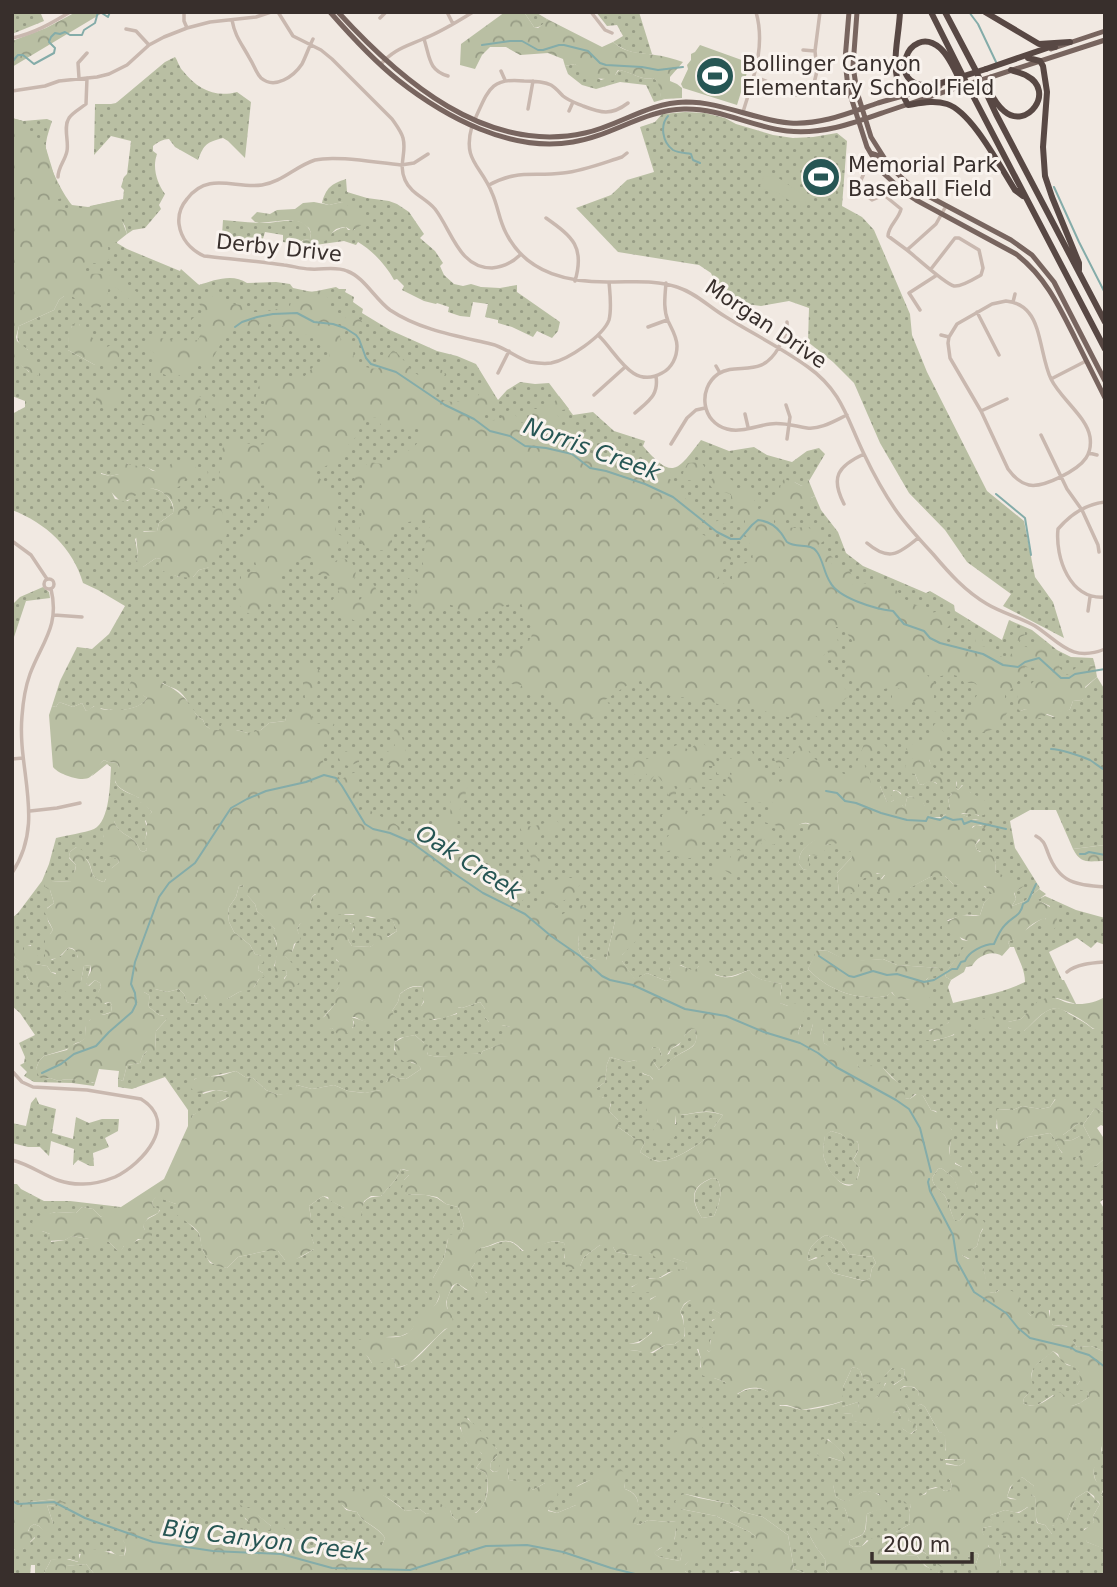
<svg xmlns="http://www.w3.org/2000/svg" width="1117" height="1587" viewBox="0 0 1117 1587" font-family="'DejaVu Sans',sans-serif">
  <defs>
    <pattern id="grass-dots" width="8" height="8" patternUnits="userSpaceOnUse" patternTransform="scale(1.75)"><rect width="8" height="8" fill="#b9bfa3"/><path d="M2 2h.1M6 6h.1" fill="none" stroke="#979c85" stroke-width="1.8" stroke-linecap="round"/></pattern>
    <pattern id="forest-crowns" width="20" height="18" patternUnits="userSpaceOnUse" patternTransform="scale(1.75)"><rect width="20" height="18" fill="#b9bfa3"/><path d="M2 6a3 3 0 1 1 6 0M12 15a3 3 0 1 1 6 0" fill="none" stroke="#979c85"/></pattern>
  </defs>
  <rect width="100%" height="100%" fill="#f1e9e2"/>
  <path fill="url(#grass-dots)" fill-rule="evenodd" d="M12,12H44L41,14L44,21L12,34Z
    M524,12H538L537,13L547,19C544,24 541,28 534,27Z
    M596,12H639L652,54C637,54 625,52 613,42L623,36L617,25L607,26Z
    M175,57C178,61 179,67 183,71C197,89 215,98 237,92L251,102L245,158L228,141L223,138C207,142 204,144 198,160L175,147L169,139C163,139 158,142 153,146V151L157,154C152,168 157,183 165,194L159,205L161,209L145,228L133,230L127,234L125,226L120,218L117,243L127,249L180,271L181,269L199,285C214,280 233,273 247,283L276,282L290,284L293,288L312,292L336,287L339,289H346L345,292L354,297L353,302L363,309L362,313L390,330L437,351L457,356L476,364L498,400L507,390L520,382L535,384L549,383L573,415L593,412L614,431L645,441L643,446C673,481 677,471 701,440L729,451L754,447L767,455L792,462L807,451L819,448L825,454L809,481L808,479L802,486L794,482L811,498L815,496L821,510L838,532L846,553L863,566L926,593L930,591L954,605L955,611L1002,640L1009,620L1032,630L1057,650L1071,657L1093,658L1095,665H1091L1020,711L1026,709C1034,714 1045,713 1053,717L1070,709L1073,701L1082,700L1084,697L1085,688L1097,677L1105,690V845L1073,849L1056,810H1030L1010,821L1015,848L1040,888L1025,901L1012,906L1016,899L1014,891L1020,889L995,872L996,863L993,857L977,850L975,845L980,840L971,829L976,825L983,826L984,821L976,819L971,820L968,817L960,814L972,813L979,816L972,794L962,785L958,790L956,788L957,781L951,792L952,794L948,798L950,809H953V813L944,815L942,817H930L923,803L911,796L907,798L905,808L902,805L901,793L896,790H893L894,800L891,802H887L880,786L785,830C794,828 802,820 811,825L804,838H816V840C806,846 798,851 799,864L803,869L806,870L809,860V856L825,845L839,842L852,852V857L837,873L839,894C853,885 869,871 885,874L881,879L909,888L932,876H945L953,884C968,885 984,881 993,894L984,903L980,915C975,916 971,914 965,915C959,916 953,919 947,920L962,940L969,941L945,974L946,977L951,980L948,987L953,1003C977,997 1003,993 1025,982C1025,969 1018,959 1014,947H1010L1008,942C1022,936 1031,923 1046,917L1043,930L1050,906L1037,900L1045,896L1076,910L1105,918V945L1097,942L1091,948L1077,938L1049,952L1062,980H1064L1076,1004L1057,998L1028,1012L1021,1019L1008,1022V1028L1024,1031C1033,1024 1044,1008 1057,1008C1063,1008 1068,1014 1073,1016C1080,1020 1086,1023 1093,1029L1105,1025V1113L1095,1108L1083,1125L1091,1140L1092,1147L1075,1159L1096,1166L1105,1158V1198L1100,1202L1105,1210V1352L1091,1346L1077,1347L1073,1341L1067,1326L1053,1325L1050,1321V1310L1031,1316L1024,1309L1023,1305L999,1290L995,1293L988,1292L983,1266L962,1255V1249H973L977,1246L980,1234L983,1229L965,1214L960,1220L955,1222C951,1214 950,1206 946,1198C942,1189 934,1189 932,1178L938,1169L941,1168C953,1176 958,1181 959,1196L976,1185L971,1171C943,1159 950,1156 952,1130L942,1121L936,1111L931,1110L923,1096L915,1094L910,1099L905,1098V1090L883,1068L859,1070C855,1055 849,1055 841,1045L831,1048L824,1043L823,1030L813,1024L810,1035H799L798,1031L801,1026L788,1006L780,1003V996L782,984C769,981 757,982 749,970C724,980 723,979 699,966L694,972L681,965L669,967L673,979L666,981L647,973L635,980L622,961V955L627,949L615,921L606,960H596L582,956L578,948L579,935L441,1000L287,715L285,721L269,723L261,730L253,733H248L236,730H211L205,725L203,720C193,715 189,700 180,692C175,687 169,688 163,683L143,695L147,698C138,713 108,712 94,706L89,710L86,711L82,703L73,707L59,702L56,707L52,706L60,681L77,647L92,649L109,634L125,606L98,590L83,583C73,548 46,523 12,510V414L25,407V401L12,396V361L19,363L29,372L28,350C16,342 16,340 19,326L54,310L59,300L64,296L12,118L23,121L47,119L52,121C50,128 47,135 46,143C44,158 62,193 72,205L88,207L123,199L124,190L121,187L124,177L127,174L131,141L111,136L94,155L95,104H111L116,103L165,62ZM79,324L95,365L68,350L69,337L72,326ZM127,463L129,466L146,467L155,471L209,567L199,570L193,577H179L162,570V559L156,558L143,567L136,562L138,555L135,539L144,531H157L159,523L173,513C175,497 157,484 141,490C136,492 131,497 128,501L115,499L112,493L100,483L101,473L110,476L119,474ZM929,759L937,784C931,780 928,780 923,785L919,784L915,774ZM818,950L828,951L848,962L883,959L897,965L939,968L928,978L910,1000L897,998L891,992L887,996C858,1001 829,991 808,969ZM949,1022H956L954,1035L934,1041L929,1030L943,1027ZM1055,1099L1079,1123L1063,1135V1141L1072,1140L1080,1136L1062,1153C1057,1146 1056,1139 1050,1133L1028,1137L1017,1145L996,1128L998,1109L1013,1110L1022,1106L1041,1109L1050,1107Z
    M575,64L601,80L615,75L619,70C630,71 640,81 653,78L659,82L661,97L665,99L654,102L646,85L620,82L596,89L582,85L568,74L565,66Z
    M685,112L705,113L725,118L736,124L773,135L793,138L813,137L837,133L847,141L842,206L862,217L874,230L910,314L912,335L927,372L987,491L1024,521L1035,577L1053,602L1064,638L1003,606L1011,594L967,562L945,530L909,493L880,443L854,383L833,362L808,342L809,308L789,301L761,306L746,304L717,287L711,273L699,265L618,252L576,208L611,195L627,180L654,172L640,127L655,122L662,114Z
    M346,179L347,192L367,198L389,201L397,204L409,212L424,234L420,238L435,251L443,263L440,266L444,275L454,284L463,286L471,284L481,287L500,288L517,285V292L560,322L558,331L552,338L537,331L533,337L512,327L498,323V320L485,317L488,304L473,302L470,317L460,316L448,312L449,307L437,303L436,304L424,301L402,290L404,286L397,279L394,280C386,265 372,250 358,242L356,245L344,241L315,245C327,240 332,229 346,227L348,230H355L342,202L329,205L322,203C326,188 331,184 346,179Z
    M223,220C236,221 249,223 262,223C278,224 303,212 311,233L310,239L303,240L297,244L283,242V235L265,232L262,242L222,235Z
    M43,587L49,592L50,598L26,601L12,643V605L20,597Z
    M104,760L108,762L117,763L119,767L115,782C123,794 130,792 139,798L140,802L144,803L152,812L145,821C149,831 143,840 147,850L143,852L140,850C133,832 121,839 114,821L103,835L111,856L118,859L119,862L112,868L104,882C89,878 94,871 88,861C84,856 80,852 76,847L70,852L69,858L76,865L72,882L51,881L50,890L54,903L47,908L48,921L53,930L50,934L45,953L52,960L62,955L68,948C84,951 75,960 76,971C76,971 81,981 81,981L84,966L91,965L86,984L89,986L95,980L100,983L101,987L98,993L105,1004L110,1002L112,1005L111,1012C103,1016 89,1015 86,1026C85,1030 86,1034 86,1038L80,1042L76,1043L67,1049L44,1056L39,1061L36,1069L47,1079L50,1078L59,1081C69,1077 79,1083 87,1077L92,1083H95L94,1086L72,1083L34,1082L24,1076L27,1072L20,1065L24,1063L25,1057L19,1043L35,1035L20,1013L12,1006V956L23,963L28,979L36,985L47,987L52,983L56,973L51,972L47,966L35,964L31,945L24,947V951L12,952V918L18,913L42,881L49,864L56,838C67,835 84,833 94,829C110,821 110,783 111,767L107,764L92,776L97,766Z
    M243,885L248,896L255,904L257,911L266,918L275,929L274,938C279,947 278,956 274,966L281,970L286,969L287,975L284,978V989H290L295,986L297,971L283,953L292,952L299,935L297,929L300,924L316,912L310,904L312,897L316,894H319L345,915H362L371,918H392L397,931L370,947L352,946L348,940L354,929L351,923C335,933 336,944 336,960L339,962L341,981L339,987L335,992V1004L320,1021L325,1029L332,1028L336,1031L353,1028L354,1022L351,1017L374,1024L392,1013V1011L398,1002L400,994C407,988 414,985 423,987C424,994 425,1001 421,1006L434,1020L457,1014V1007L462,1008L480,1002L485,1009V1017L489,1022L510,1027V1031L504,1043L483,1051L481,1054C463,1052 445,1060 428,1055L424,1043L415,1035L400,1038L395,1042L394,1050L412,1063L418,1064L421,1069L406,1079L397,1078L392,1074L390,1076L381,1090L365,1093L348,1091L334,1085L312,1089L297,1085L294,1093L278,1095L266,1090L253,1078L245,1077L236,1071C222,1074 208,1077 194,1079L203,1094L216,1090L229,1092V1097L193,1115L188,1130V1110L165,1077L132,1089L118,1087V1079L123,1081L127,1065L140,1063L143,1055L147,1051H155L156,1031L166,1020L163,1015H159L149,1007C148,1003 150,999 149,995L144,992V989H155L167,992L179,989L184,994L187,1002L193,1004L199,1003L198,999L200,994L204,995L207,999H227L239,992L254,987L263,973L258,970L261,956L255,954L250,945L234,932L229,922L228,913L229,907L236,897L239,886Z
    M692,1029H695C700,1047 690,1047 678,1055C672,1059 665,1065 659,1070L651,1058V1050L654,1046L659,1048L662,1056L669,1054L671,1049L679,1045L685,1035Z
    M610,1057L627,1062L636,1060L643,1074L650,1076L653,1080L644,1090L658,1120L656,1128L676,1124L675,1115C694,1115 704,1108 723,1115L714,1127V1133C702,1142 674,1162 660,1161C652,1161 646,1156 640,1152L645,1142L635,1139L618,1127V1120L609,1111L611,1104L604,1098L597,1096V1088L605,1082L607,1064Z
    M36,1097L39,1104L56,1109L52,1133L73,1139L76,1117L89,1123L102,1119H119L118,1131L105,1138L109,1147L93,1153L94,1166H90L78,1160L73,1165L74,1149L51,1141L49,1156L40,1147H28L12,1143V1123L26,1126L31,1103Z
    M831,1131L841,1134L853,1143L857,1141C861,1148 857,1153 853,1160L860,1168L856,1183C839,1191 825,1167 823,1153C823,1147 824,1141 825,1135Z
    M401,1169L409,1171V1175L404,1180L406,1194L426,1195L437,1198L446,1204L458,1207L464,1225L461,1232L448,1239L444,1258L433,1278L440,1295L436,1304L415,1325L410,1332L401,1336L387,1337L365,1353L372,1363L394,1358L396,1368C420,1365 432,1335 453,1325C452,1318 448,1313 447,1306C445,1299 451,1288 457,1283L466,1290L487,1293L478,1286L470,1274L471,1269L475,1263V1253L480,1248C499,1246 505,1232 522,1251H532C541,1243 553,1239 564,1243L566,1248L564,1258L580,1266L584,1257L600,1245L613,1247L616,1252L638,1256L651,1253L662,1258H673L688,1263L686,1270L669,1272L657,1279L650,1278L631,1287L656,1292V1296L650,1299L659,1316C656,1331 645,1342 629,1344L630,1350L653,1353L665,1345L675,1344L685,1336L683,1316L680,1312L684,1305L690,1300C699,1304 715,1309 721,1314L718,1318L712,1320L716,1331L710,1341L712,1349L709,1352L707,1350L697,1349L701,1359L700,1367L714,1378L725,1382L728,1387L738,1394C747,1387 764,1386 773,1395C776,1398 777,1402 780,1406C788,1405 794,1409 803,1410C811,1410 835,1405 843,1401V1387L852,1368H857L860,1370L863,1379C877,1385 883,1378 892,1368H901L905,1370L904,1378L893,1385L885,1383C883,1395 871,1401 862,1409H859L858,1402L842,1407L843,1413L852,1414L854,1421L874,1425L879,1417L898,1411L901,1416L903,1429L911,1434L917,1429L916,1425L908,1420L910,1410L899,1393L900,1389C907,1384 914,1386 919,1392L917,1406L921,1404L925,1407L939,1432L943,1433L946,1437L945,1460L964,1459L965,1462L959,1466L946,1463L944,1475L950,1480L952,1486L950,1490L945,1491L936,1487L929,1489C924,1496 916,1498 908,1503L911,1505L909,1512L910,1524L896,1532C908,1535 916,1549 928,1555C934,1558 944,1557 951,1557L950,1554L953,1551L968,1557L977,1553L979,1555L975,1566V1575C950,1575 933,1578 917,1556L894,1554L867,1540L862,1546L853,1547L849,1544L850,1540C869,1534 865,1531 867,1514L873,1511L881,1509L879,1494C876,1494 870,1491 867,1491C853,1492 855,1509 836,1497L833,1485L834,1508L841,1506L845,1509C849,1518 854,1535 840,1536C832,1536 830,1532 821,1534L807,1531L816,1547L825,1559L826,1570L831,1575H810L794,1569L788,1535L763,1517L743,1512L730,1504L685,1494L681,1509L716,1516L750,1532L756,1537C757,1550 759,1562 761,1575H744L738,1571L730,1572V1575H690L685,1571V1565L690,1560L682,1553L680,1561L659,1557L653,1553L675,1539L676,1521L667,1522L648,1520L639,1525L633,1523C640,1509 642,1494 625,1489V1477C606,1478 593,1476 576,1487V1505L557,1513L548,1510L550,1506L545,1483L533,1490L525,1483L509,1480L507,1468L494,1472L490,1469L491,1462L497,1456V1449L484,1439L468,1418L460,1428L467,1443L478,1449L482,1454V1460L476,1468L486,1473C488,1480 488,1484 487,1491C485,1512 474,1514 456,1520L452,1516L450,1510L426,1514L420,1509L405,1511C387,1495 373,1488 349,1490L342,1505L346,1510L357,1512C363,1524 376,1525 385,1538L382,1545H372L343,1540L325,1549L315,1551L300,1539L292,1541L286,1537L271,1547L269,1553L206,1541L190,1545L123,1540L126,1545L124,1556L116,1555L111,1551L79,1554V1562L69,1559L51,1560L43,1575H35V1565H31L30,1575H12V1551L15,1549H23L35,1538V1536L28,1532L30,1527L34,1524L39,1526L43,1530L53,1523L47,1505L57,1506L55,1499L12,1504V1230L14,1226L12,1223V1184H17L21,1189L44,1201H70L121,1207L104,1214L101,1217L93,1209L82,1207L76,1213L55,1212L44,1216L42,1231L50,1234L51,1242L65,1240L71,1236L109,1242L117,1250H121L124,1246C132,1245 134,1240 143,1239L145,1230L143,1226C147,1215 156,1218 160,1210L153,1206L152,1202L156,1196L176,1204L183,1218L199,1233L203,1251L210,1263L227,1268L238,1257L266,1251H278L285,1260C296,1261 305,1255 314,1249V1244L308,1229L311,1218L309,1206L323,1196L344,1208L362,1212C362,1198 370,1197 381,1196L396,1179ZM828,1439L844,1454L841,1461L828,1457L817,1455L819,1450ZM244,1508L250,1509L271,1526L259,1530L253,1524L245,1519Z
    M712,1178L717,1179C724,1190 719,1205 714,1216L702,1218C691,1199 690,1188 712,1178Z
    M826,1235L841,1242L849,1254L873,1257L876,1263L872,1268L870,1278L865,1281L833,1273L826,1263L816,1257L808,1261C806,1249 816,1240 826,1235Z
    M1053,1351L1067,1365L1076,1367L1080,1374V1381L1077,1385L1088,1392L1089,1397L1080,1403L1072,1406L1053,1395L1036,1406L1027,1405L1023,1403L1024,1398L1029,1393L1033,1367Z
    M1102,1446H1105V1499L1101,1495L1103,1491C1097,1483 1093,1479 1094,1468L1096,1466H1100Z
    M1022,1477L1034,1486L1032,1495L1035,1497C1036,1505 1035,1516 1037,1523L1045,1525L1052,1534V1526L1067,1520L1076,1498L1087,1491L1100,1504L1093,1516L1094,1522L1091,1526L1084,1529L1087,1542L1100,1547L1105,1550V1575H993L1001,1565L999,1553L990,1549L982,1532L983,1528L992,1526L991,1520L989,1518L991,1515L1005,1510L1019,1513L1028,1507L1015,1499L1007,1497C1010,1488 1013,1481 1022,1477Z
    M86,1564L95,1575H65V1566Z"/>
  <path fill="url(#forest-crowns)" fill-rule="evenodd" d="M76,12H104L12,67V41L46,28Z
    M505,12H524L534,27L538,28L542,25L547,19L602,47L613,42C627,54 637,52 655,55C664,56 674,59 683,62L670,77V81L677,84L682,88V98L665,99L661,98L658,82L653,78C640,81 630,71 618,70L615,75L618,79L612,81L606,79L591,78L575,64L565,66L563,59L548,53L520,55L506,47H490L482,55L475,69L460,65L461,44Z
    M12,118L23,121V124L45,145L55,178L65,197L56,200V203L59,209L74,212L90,210V206L118,200L121,204L120,215L127,234L117,242L108,246L109,259C101,268 93,261 83,263V268L87,274C114,273 119,276 139,294V298L132,302L117,288L109,284C108,294 107,302 98,309L83,305L73,297L64,296L59,300L54,310L19,326L16,337L17,341L28,350L39,369V376C28,374 23,364 12,361Z
    M314,202L329,205L342,202L356,210L363,217V224L352,231L346,227C343,227 336,228 334,231C332,232 332,235 330,236C324,245 311,247 302,242L303,240L310,239L311,233L309,228L300,222L288,220L259,223L255,222L251,218L257,212L270,214L277,210L295,209L303,203Z
    M325,291L339,329L341,342L345,344H353C354,350 353,355 354,362C360,366 371,369 378,369L393,350C404,357 408,370 420,376L425,375V369L428,366H433L435,369L442,370L445,374L436,397C444,400 451,404 460,401C468,399 469,396 477,397L480,393V387L486,384L498,401L486,409L483,416L486,421L501,419L504,412L511,410L522,423L531,417L533,409H543L546,405H552L559,396L569,409L562,410L557,414L562,422L553,428C553,439 562,446 572,441V436L565,426L567,424H572L581,440L579,453L584,456L594,457L615,465L620,455L623,454C629,461 641,466 650,463L653,466L654,471L662,475L663,471L666,469H669L671,472L668,478L676,483L678,493L690,502L695,511L708,514L705,519L697,525L698,532L711,539L723,549L734,552C730,563 720,572 715,583L717,587L732,579V566L735,560L740,564L747,563L751,565C755,557 751,542 745,535V519L740,518L714,528L711,527V524L712,523L736,513L731,499V494L714,490L708,483L716,475L720,472L736,483L735,486L739,491L746,485L750,484L754,494V508L757,512C763,504 773,502 777,496C782,490 778,486 784,479L794,482L802,486L803,481L808,479L815,496L811,498L810,502L802,506L797,505L794,510L774,520V523C785,527 797,531 807,525L813,533L826,535L824,541L818,545L819,548L816,553L813,555V558H815L819,553L830,555L833,558L831,565L833,568L848,567L852,576L853,586L860,587L863,583L868,584L872,581L879,579L894,588L909,603L917,605L925,612L930,613L941,611L954,621L945,630L944,634C944,635 948,643 949,644C958,650 963,641 970,656L974,655L976,649L975,638L983,639L981,646L992,647L995,650V655L1008,658L1012,653H1022L1018,646L1011,643L1009,637L1020,629L1025,631V635L1020,637L1019,642L1024,646L1029,648L1033,645L1042,644C1047,649 1054,655 1057,661C1060,667 1060,670 1066,675L1069,674L1078,666L1095,665L1097,677L1085,687V697L1082,700L1073,701L1070,709L1058,718L1047,714L1042,718L1032,719L1026,709L1020,711L1018,709L1017,694L1020,687H1028L1037,678L1038,675L1035,668L1025,667C1019,681 1017,685 1005,695V699L1011,707L1005,716L1007,719C998,728 991,731 979,733L976,727L962,720C969,710 973,699 981,690L980,687L974,683H964L961,677L950,674L937,677L927,675L935,683L934,698L939,708L937,711C930,714 924,712 917,707V703L914,701L909,706L900,712L896,710L892,698V693L901,687L899,686C891,685 875,693 866,695L860,687L850,680L845,683C842,669 852,662 848,651L853,643C851,637 846,633 842,627H836C834,638 843,648 842,660L839,661L834,660L827,651H825L823,659L827,665L833,666C837,674 847,690 848,697C836,705 827,713 813,706L810,707L812,714L819,718L815,724L803,723L794,718L771,714L756,707H724L708,700L670,696C659,687 650,696 640,680C627,683 616,694 603,701L615,704L612,709L582,722L568,717L556,702L543,695L523,693L518,690L522,685L511,684L503,688L501,679L496,670L504,650C510,648 514,648 520,651L522,649L523,646L517,640L519,636L524,634L528,638H531L534,625L527,621L520,600C503,608 485,609 470,620L454,606L448,604L445,610L440,614L428,608L419,609L413,602L414,594L418,584L405,576L406,570L413,568L419,574L425,572L422,560L430,524L426,519C410,523 400,519 392,536V543L387,550C377,552 372,547 363,545L358,537L362,510L354,499L358,493L363,490L362,485L356,482L354,476L369,462L388,465C402,449 421,453 422,427C404,421 398,430 381,431V425L377,418C354,416 364,438 348,443L350,452L314,473C323,480 337,497 337,508C337,516 335,525 336,533L348,539L347,545L343,547L332,548L328,554V560L331,563L342,558L352,562L356,571L351,597L357,601L361,599L368,582H372C386,601 375,615 355,621L335,610L332,604L333,599L340,595C333,574 336,575 313,575V558C280,561 280,572 281,601L263,602V608L260,614L252,615L241,610L237,592L240,587L247,585V583L241,579V574L246,572H256V565L254,558L245,559L240,552V537L254,534C263,516 276,507 268,485L257,486C243,503 238,513 219,494V474L222,465V450L224,445L231,441L257,445L265,444L264,401H255L257,390L264,376H271L279,380L287,378L301,380L314,366L328,363L330,358L329,351L311,334C293,335 289,331 275,320L261,322L255,330H229L211,361L201,364L192,371L172,378L161,373L160,379L157,380L151,377V366L157,361V356L152,351L143,347L149,337C166,338 181,342 198,340L201,333L209,327L200,323L192,322V319L204,311L198,302L208,301C213,294 216,294 224,296L227,303L248,306L254,312H264L290,306L291,301L308,299L304,292Z
    M347,314H352L362,321L357,332L351,335C346,330 342,321 347,314Z
    M75,323L79,324C82,330 100,345 107,347L111,345L116,346L120,350L119,357C111,364 106,367 95,365L68,350C68,341 68,328 75,323Z
    M200,390H205L214,397H224L227,399L224,404L218,406L202,396L199,397L202,402L209,408L211,424L207,425C207,414 202,401 190,409L187,408L186,398Z
    M101,392H116L118,395V404L116,406L96,407L95,404L97,395Z
    M141,414L167,418L161,426L154,429L141,423L140,418Z
    M124,462C132,467 138,465 146,467C148,467 150,469 151,470C160,474 166,469 172,463H190L197,469H207L208,475L200,477H186L183,484L175,489C179,504 180,512 198,510L204,503L214,508H221L223,515L219,521L227,535L214,553L210,567L199,570L193,577C182,579 171,575 161,570V559L156,558L143,567H137L136,562L138,555L136,536L139,532L157,531L159,523L173,513C174,506 173,502 168,497C147,476 136,501 121,502L112,493L104,491C103,484 96,483 95,477L97,473L110,476L119,474V468L121,464Z
    M701,462L704,466L705,472L701,480L697,482L688,480L684,482C681,475 684,469 688,463Z
    M303,661C311,662 315,665 320,672L317,685L319,692L317,697L310,699L305,698L301,666Z
    M140,679C159,679 177,688 189,703C195,709 194,716 203,720C206,728 210,730 219,730L222,723L229,722L236,730L248,733L261,730L269,723L285,721L287,713L292,712L301,715L304,705L307,707L315,723L321,724L334,714L335,721L321,751L324,766L338,776L341,780L349,774L357,772L359,780L358,810H361L367,805L372,812L394,823L410,835L432,840L436,838V826L450,813L451,807L450,800L458,786L468,783L470,785L466,790L465,800L456,817L458,822C454,832 449,845 455,855L462,858L468,848L485,860C486,870 480,873 490,881L498,880L508,887L512,881L516,882L517,889L519,893L522,890L521,881L523,874L528,872L531,878L527,896L520,903V909L524,913H529L531,904L544,899L546,892L545,886C555,878 570,875 581,881C577,896 565,899 553,907V912L555,918L578,906L584,905L586,914L580,930H574L579,935L578,948L582,956L596,960H606L615,921L625,915L632,916L639,925L641,932L635,942L622,955V961L635,979L647,973L666,981L672,979L669,967L672,962L694,971L699,966L709,962L714,965L715,975C731,980 735,976 749,970C757,982 770,980 782,984L780,995V1003L788,1006L793,1003L800,1004C807,1013 803,1022 798,1031L799,1035H810L813,1024H820L823,1030L824,1043L831,1047L836,1035L842,1037C841,1049 848,1053 859,1056L857,1063L859,1069L869,1065L883,1068L892,1078L903,1086L905,1090V1098L910,1099L918,1093L923,1096L931,1110L941,1114C943,1125 947,1122 952,1130C955,1137 947,1145 950,1155L955,1158V1164L962,1167H967C975,1175 979,1186 973,1196L964,1199L958,1196C958,1182 953,1176 941,1168L938,1169L932,1178C934,1189 942,1189 946,1198C950,1206 951,1214 955,1221L960,1220L965,1214C974,1213 980,1216 985,1223L980,1234L977,1246L973,1249H962V1255L968,1259H975L983,1266L989,1292L995,1293L1004,1287C1009,1290 1016,1292 1019,1296C1024,1302 1023,1308 1031,1316L1043,1303L1047,1304C1050,1311 1049,1319 1053,1325L1072,1327L1076,1333L1073,1341L1077,1347L1091,1346L1105,1352V1446H1102L1101,1450L1103,1465L1094,1468C1093,1478 1095,1482 1104,1487L1101,1495L1105,1499V1550L1099,1547L1087,1542L1082,1532L1094,1522L1093,1516L1100,1504L1098,1501L1095,1500L1094,1496L1087,1491L1076,1498L1067,1520L1064,1523L1052,1526L1054,1532L1052,1534L1045,1525L1038,1523C1034,1516 1036,1505 1035,1497L1029,1493L1034,1486L1022,1477L1010,1487L1007,1497L1010,1499L1028,1500L1030,1505C1019,1514 1017,1513 1005,1510L991,1515L990,1518L993,1523L992,1526L983,1528C981,1536 986,1535 990,1539L988,1546L990,1548H998L1001,1565C996,1577 987,1575 975,1575V1566L979,1555L977,1553L968,1557L964,1561L962,1560V1556L953,1551L950,1554L956,1565V1568C938,1570 936,1562 925,1553C918,1546 908,1542 902,1534H894L896,1532L910,1524L909,1512L911,1505L904,1503L903,1497C910,1493 918,1498 926,1494L927,1490L940,1487L944,1491L950,1490L952,1486L950,1480L939,1474V1470L943,1464L959,1466L965,1462L964,1459H941V1454L946,1450C944,1444 949,1434 939,1432L925,1407L921,1404L916,1407V1405L919,1392L914,1387L904,1386L900,1389V1393C903,1396 908,1408 912,1413L908,1420L916,1424L917,1429L910,1434L903,1429L900,1424L901,1416L898,1411L894,1412L888,1420L879,1418L874,1426L853,1421L852,1414L842,1413L841,1410L842,1407L858,1402L859,1408L862,1409L864,1405L878,1396L888,1380L894,1385L904,1378L905,1370L901,1368H892L881,1380L879,1384L863,1379C861,1372 860,1367 852,1368L843,1387V1401L833,1404L802,1410L787,1405H776C774,1391 759,1385 746,1389C744,1389 736,1395 735,1395L729,1392L725,1382L714,1378L711,1380L702,1375C701,1370 701,1365 701,1360C700,1352 696,1349 700,1341L706,1344L707,1350L709,1352L711,1349C710,1342 710,1336 715,1330L709,1325L710,1323L721,1314L714,1310L698,1307L690,1300L684,1304L680,1312C683,1316 686,1333 684,1337C682,1340 678,1341 675,1344L665,1345L648,1354L639,1351L630,1350L628,1348L629,1344L639,1343L652,1333L650,1322L658,1321L659,1316L647,1302L656,1296L655,1292L636,1293L628,1291C633,1286 640,1281 647,1279C651,1278 655,1279 659,1278C670,1275 672,1267 686,1270L687,1263L673,1258H656L651,1253L643,1257L616,1252L613,1247L605,1248L600,1245L584,1257L580,1266L569,1271C561,1263 567,1253 564,1243C549,1238 541,1246 529,1253C521,1251 521,1247 514,1243C503,1236 491,1247 480,1248L475,1254V1263L471,1269L470,1274C475,1283 486,1289 488,1297L485,1300L478,1297L457,1283L452,1286L446,1302L447,1308L452,1316L454,1327L445,1329L409,1364L396,1368L394,1358L377,1364L372,1363L368,1357L355,1345L356,1342C372,1330 395,1344 409,1332C415,1327 416,1318 421,1313C430,1305 436,1310 440,1295L433,1287V1278L444,1258L449,1235L461,1232L464,1225L458,1207L446,1204L437,1197L426,1195L406,1194L402,1188L404,1180L409,1175V1171L403,1169H401L396,1179L381,1196H371L364,1201L361,1216L350,1218L343,1217L342,1215L344,1208L329,1200L328,1197L323,1196L309,1206L311,1218L309,1229L314,1244V1249L293,1261L285,1260L278,1251H266L238,1257L227,1268C212,1266 205,1260 201,1244C201,1243 200,1235 199,1233C193,1224 181,1220 174,1212L176,1204L156,1197L152,1202L153,1206L160,1209L158,1213L148,1218L143,1226L145,1230L152,1232V1236L147,1240L138,1239L129,1247L124,1246L121,1251L117,1250L109,1242H104C99,1246 96,1247 90,1244L89,1239L72,1236L65,1240L47,1241L50,1234L42,1231H35L31,1226L34,1217L56,1212L76,1213L82,1207L93,1209L101,1217L106,1209L121,1207L164,1179L193,1115L207,1106L225,1100L229,1097L228,1092C224,1091 220,1090 216,1090C203,1090 200,1099 189,1086C194,1074 208,1077 219,1076C225,1075 231,1072 236,1071L245,1077L253,1078L266,1090L278,1095L293,1092L297,1085L312,1089L334,1085L348,1091L364,1093L381,1090V1085L387,1081L389,1076L392,1074L397,1078L406,1079L421,1069C418,1063 411,1061 405,1062C397,1057 394,1052 395,1042L404,1037L415,1035L424,1043L428,1045L427,1052L428,1055C446,1060 463,1051 481,1054L483,1051L503,1043V1034L505,1031L510,1030V1027L502,1025L489,1029L487,1026L489,1022L485,1017V1009L480,1002L462,1008L458,1007L457,1013C443,1020 427,1022 414,1013L415,1009L421,1006L424,1002L421,995L424,991L423,987C414,984 407,988 400,994L398,1002L392,1011L394,1016L389,1029C381,1028 361,1021 355,1017H352C354,1025 355,1027 347,1034L338,1035L332,1028L322,1032L316,1027L315,1023L325,1016L335,1004V1000L331,998V994C344,988 339,975 339,962L333,956C332,950 336,942 334,937L340,926C346,926 349,923 354,923L352,935L348,940L352,946L370,947L374,944V938L377,935L388,937L397,931L392,919H380L368,916H357L353,914L332,915L320,902L319,894H315L312,897L310,903L316,907V912L319,916L318,919L300,924L297,929L301,939L294,944L292,952L284,954C290,962 308,976 296,986C291,990 289,989 283,989L281,984L287,975L286,970H281L278,975L274,971L277,951V944L273,934L275,929L265,918L257,911L255,904L245,893L243,885L239,886L236,897L229,907L228,913L229,922L234,932L250,945L255,954L261,956L264,959L263,963L259,965L258,970L263,973L264,977L259,979L254,987L250,990L239,992L227,999H207L204,995H200L198,999L200,1003L192,1004L187,1002L184,994L179,989L167,992L155,989H144V992L149,995C150,999 148,1003 149,1007L159,1015L166,1016V1020L156,1031L155,1051L152,1053L147,1051L143,1055L140,1063L127,1065L123,1081L118,1079L119,1071L99,1069L95,1083L90,1082L87,1078C79,1083 68,1077 59,1081L50,1078L44,1079L39,1077L36,1069L39,1061L44,1056L67,1050L70,1046L80,1042L85,1038L86,1022L90,1020L92,1012C99,1015 104,1016 111,1012L112,1005L110,1002L100,1004L96,1002L95,998L101,987L100,983L95,980L88,986L85,982L91,971V965L84,966L81,981L73,993H68L64,991L65,986L75,971L70,968L69,965L71,961L78,957C76,951 74,947 68,948L58,958L47,960L45,957V935L50,934L53,930L44,911L54,903L50,890L45,887L44,884L51,881L71,882V875L75,871L76,865L69,857L70,852L76,847C83,850 85,851 86,859C94,868 88,878 104,882L106,879L103,875L105,870L112,868L119,862L118,859C110,857 102,855 100,847L105,843L103,835L104,822L110,820L114,821C121,839 133,832 140,850L143,852L147,850L144,843L147,833L145,829L147,824L145,819L152,812L144,804L139,802V798C126,791 106,786 119,767L117,763L108,762L104,760C98,764 96,773 90,777C82,783 58,774 53,767L49,715L52,706L56,707L59,702L73,707L82,703L86,711L98,704L101,709C115,711 139,711 147,698C141,693 135,695 129,690V685L132,680ZM692,1029H695C700,1047 690,1048 678,1055C671,1059 665,1065 659,1070C654,1063 648,1054 653,1047L659,1048L662,1056L665,1058L671,1049L683,1041L685,1035ZM610,1057L627,1062L636,1060C638,1070 640,1073 650,1076L653,1079L644,1089V1099L648,1116L658,1120C656,1127 651,1131 651,1138L668,1140L675,1137V1115C694,1115 704,1107 723,1115L714,1127L713,1133C701,1143 672,1164 656,1161C650,1159 645,1155 640,1152L645,1142L642,1139H635L618,1127V1120L609,1111L612,1097L604,1098L597,1095V1088L605,1082L607,1064ZM831,1131L841,1134L853,1144L857,1141C861,1148 857,1154 853,1160L860,1168C855,1204 830,1177 824,1158C822,1151 824,1143 825,1136ZM712,1178L717,1179C724,1190 719,1205 714,1216L702,1218C690,1199 690,1187 712,1178ZM826,1235L841,1242L849,1254L873,1257L876,1263L872,1268L870,1278L864,1281L833,1273L826,1263L824,1256L808,1261C806,1249 816,1240 826,1235ZM1053,1351L1058,1354L1061,1361C1072,1368 1080,1365 1080,1381L1077,1385V1389L1088,1392L1089,1397L1080,1403L1072,1406L1069,1399L1060,1392C1047,1398 1038,1411 1023,1403L1024,1398L1029,1393L1033,1385C1027,1365 1040,1364 1053,1351Z
    M935,723C946,728 947,742 943,753L932,755L929,759C932,771 944,772 947,783L943,785C934,783 931,778 923,785L919,784L915,774L907,773L905,767L907,762L914,757L906,749C918,738 918,745 931,744V732Z
    M395,729H400L406,753L397,772L385,761L383,754L391,750L395,745L392,735Z
    M698,741L703,743L709,749L713,745L717,762H722L725,757L728,759H731L734,755L738,757H742L744,753L752,751L757,766L766,776L780,782L783,780V772L774,759L776,756H782L788,759L791,758L801,743H805C813,766 826,763 844,774L856,770C856,759 862,753 864,743H881L885,745L886,747L880,751L875,747C874,754 868,757 864,763L871,783L880,786L887,802H891L894,800L890,793L896,790L904,797L902,805L905,807L907,798L911,796L915,798L920,796L925,806L932,811L933,814L929,815L930,817L940,818L948,813H953V810L950,809L948,798L952,794L949,790V783L956,780V788L958,790C962,786 964,783 969,786L970,792L986,801L987,812L984,815C977,816 970,813 963,813L961,814L968,817L973,815L974,817L972,820L981,819L984,821H988L991,824L988,829H985L981,825L973,826L972,828L978,830L981,836L975,845L977,850L980,852L985,847L990,849L996,863L995,872C1006,878 1016,875 1024,886L1014,893L1016,899L1012,906L1025,901L1039,889L1046,894L1038,900L1055,910L1057,917L1056,927C1052,931 1049,933 1043,930L1042,925L1046,918C1038,920 1026,926 1024,935L1008,942L1010,947L1002,956C992,949 977,956 972,966L966,967L964,972L951,980L946,977L945,974L968,941L942,929V924L961,915L976,916L980,915L984,903L992,894L985,886L975,891H960V885L953,884L945,876H932L895,896L889,897L876,891L877,886L885,875L877,873L873,877H866L858,882V890L844,897L839,894L837,873L852,857V852L843,850L839,843L825,845C824,862 820,854 809,855V867L806,870L803,869L799,864C798,851 806,846 816,839V838H804L803,828L810,824C804,821 800,824 795,828L794,833H790L778,826L764,822L766,819L769,818L770,815L768,813L773,804L770,799C757,807 754,799 742,803L745,807V811L737,819V826L733,829L727,827L729,823L727,820L722,823V829L724,833L717,836L713,840L701,841C698,846 700,851 698,857L683,859L677,857L680,853L679,849L662,852L659,849C659,842 665,840 669,835V831L662,826V815C668,812 677,808 684,810C691,811 698,818 706,815C714,812 723,805 730,799L720,791L724,788L728,777L732,774L727,770L721,775L717,774V766H708C704,769 697,774 699,780H714V785L708,788C695,783 687,797 677,781L673,784L676,790V794L673,797L668,796L665,785L657,775H655L648,784L644,785L640,781L647,775L645,772H640L627,779L624,775L625,770L632,769V764L629,761L632,757L642,761L649,758L669,757L672,747L677,745L690,750Z
    M348,751L358,755L359,762L349,766L341,764L339,758L342,753Z
    M556,820L560,824L556,829L538,837L535,844L536,857L545,861V867L542,871L538,870L534,866L520,827L535,826Z
    M762,826L774,831L778,836L777,843L773,845L762,838L761,844L764,851L761,855L753,842L758,828Z
    M1105,845V861C1089,861 1081,865 1073,849Z
    M739,850L744,854V860L736,872L731,874L724,870L717,874L713,871L715,865L730,858L734,851Z
    M24,946H35L38,958L35,964L47,966L51,972L59,976V980L47,987L39,989L28,979L22,963L12,956L13,951H24Z
    M817,950L828,951L848,961L883,959L897,965L940,968L939,975L928,978L926,980L930,994L927,1009L918,1010L910,1000L896,998L892,992L887,996C858,1001 829,991 808,969Z
    M1048,997C1055,998 1059,999 1065,1002C1078,1006 1093,1004 1105,997V1025C1101,1027 1099,1030 1095,1029C1091,1028 1088,1024 1086,1023C1081,1019 1060,1007 1055,1008C1041,1011 1033,1024 1024,1031H1017L1004,1026L1008,1022L1021,1019L1037,1002Z
    M989,1016L995,1017L998,1022L983,1031L976,1030L972,1024Z
    M949,1022H956L963,1025V1029C951,1037 939,1041 925,1040C927,1027 940,1029 949,1022Z
    M1060,1093C1070,1103 1079,1108 1079,1123L1063,1135V1141L1072,1140L1080,1136L1082,1141L1079,1146L1066,1155C1057,1151 1057,1140 1050,1133L1028,1137L1017,1145L1006,1146C996,1135 997,1123 997,1109L1013,1110L1022,1106L1041,1109L1050,1107Z
    M1095,1108L1105,1113V1127L1101,1125L1097,1128L1105,1140V1158L1096,1166L1078,1164L1075,1159L1091,1147V1140L1083,1125Z
    M463,1417C475,1421 486,1439 497,1449V1456L491,1462L490,1469L493,1472L498,1471L500,1464L504,1462L507,1468L509,1480L525,1482L533,1490L545,1483H552C565,1499 552,1499 548,1511L557,1513L576,1505V1487L594,1478L597,1472C605,1469 622,1462 625,1476C626,1480 624,1485 625,1489C642,1495 640,1509 634,1523L639,1525L648,1520L667,1522L676,1521L678,1524C674,1531 676,1538 673,1545L660,1548L654,1553L659,1557L680,1561C683,1552 680,1546 684,1537H692L699,1542L700,1550L697,1555L685,1565V1571L690,1575H95L86,1564L66,1566L65,1575H43L51,1560L63,1558L78,1562L82,1550C98,1546 109,1554 124,1556C128,1548 125,1542 119,1535L129,1531L190,1545L198,1540L206,1541L269,1553L271,1547L270,1537L280,1525L286,1530V1537L291,1541L300,1539L315,1551L325,1549L335,1541L382,1545L385,1538C377,1525 363,1524 357,1512C344,1509 343,1508 337,1496L340,1492C350,1489 365,1487 376,1491C383,1494 399,1506 405,1511L420,1509L426,1514L433,1512L435,1506L441,1504L450,1510L452,1516L456,1520L461,1518L463,1511L470,1510L476,1513C488,1503 490,1487 486,1473L476,1468L482,1460V1454C478,1449 473,1448 468,1444C461,1436 459,1425 463,1417Z
    M699,1425L703,1427L701,1433L703,1440C696,1449 685,1451 674,1448L671,1444V1435C679,1429 690,1429 699,1425Z
    M823,1439C832,1440 838,1448 844,1454V1460L841,1461L829,1457H820L817,1455L819,1442Z
    M829,1484L833,1485L836,1497C851,1506 850,1498 862,1492C872,1488 882,1496 888,1504C884,1511 874,1510 867,1514C864,1532 869,1533 850,1540L849,1544L853,1547C853,1547 861,1546 862,1546C870,1541 869,1536 882,1538L894,1554L917,1556L925,1566L944,1575H831L826,1570L825,1559L816,1547L807,1531L808,1526H811L821,1534L829,1529L840,1536C853,1532 849,1519 845,1509L841,1507L834,1508L828,1506C824,1497 821,1491 829,1484Z
    M685,1494L699,1498L730,1504L743,1512L763,1517L788,1535L794,1569L810,1575H761L753,1551L756,1537L750,1532L716,1516L681,1509L675,1502L678,1496Z
    M55,1499L67,1503L57,1506L47,1505L53,1523L48,1532L45,1533L39,1526L34,1524L30,1527L28,1531L36,1536L30,1542L31,1546L23,1549H15L12,1551V1504Z
    M239,1504C246,1509 249,1509 256,1505L258,1515L271,1526L270,1530C268,1530 266,1532 264,1532C257,1531 241,1515 238,1509Z
    M1007,1518L1018,1520L1021,1524L1016,1537L1013,1539L1000,1534L1001,1525Z"/>
  <path fill="#b9bfa3" d="M700,45L750,63L737,105L683,88L681,84L688,69L687,65L691,60V54L695,52Z
    M806,163L833,164L836,167V195C817,194 805,183 806,163Z
    M764,176L777,177L802,194L806,201L805,207L796,205L778,193L761,188L760,186Z"/>
  <g fill="none" stroke-linecap="round" stroke-linejoin="round">
    <path stroke="#84aca9" stroke-width="2" d="M100,12L108,17L110,12
      M969,12L978,24L996,62
      M482,45L510,41H522L538,50H543L559,45H564L588,51L600,63L606,65L642,67L658,70L683,67
      M12,62L18,55H23L34,64L54,53L55,48L49,42L51,37L55,33L60,34L65,32L70,35H82L84,30L95,23L98,12
      M668,116C660,125 662,142 673,150C678,153 685,153 691,154L693,160L700,163
      M1054,187L1079,242L1105,293
      M235,327L242,322L257,317L273,314L297,313L314,322L333,324L345,328L356,335L359,339L366,358L371,364L396,372L445,405L474,419L490,431L510,436L525,446L546,448L572,454L590,468L606,471L645,484L673,497L717,532L731,539H740L752,525L758,520C768,521 775,525 781,533C782,534 786,541 787,542C796,549 811,542 817,552C823,560 824,573 830,582C838,598 875,609 893,611L904,624L924,631L930,638L940,643L983,654L1003,665L1018,667L1025,662L1039,658L1061,678H1069L1075,674L1105,669
      M996,494L1025,518L1031,555
      M1051,749C1060,749 1081,756 1090,760C1095,763 1099,767 1105,770
      M826,791L837,793L845,801L856,803L881,813L907,820L926,821L928,817L940,820L945,817L953,820L962,819L964,824L971,821L1006,829
      M1080,854H1085L1089,852L1105,855
      M819,956L849,976L854,977L873,971L887,975L897,974L924,982L934,980L952,969H957L961,962L965,961C968,952 984,944 994,944C997,937 1000,930 1005,925C1013,916 1021,916 1023,904L1028,901L1036,884
      M42,1073L61,1064L74,1054L96,1046L109,1032L132,1012L136,1004L135,993L131,984L135,962L159,897L169,883L195,863L231,808L247,799L266,791L306,782L324,775L336,778L342,786L365,824L373,829L390,833L411,842L452,872L483,893L525,914L551,936L580,956L602,976L610,980L633,985L685,1009L726,1016L764,1032L800,1043L818,1053L836,1067L896,1100L909,1109L920,1128L931,1172
      M929,1179L928,1182L930,1191L953,1235L957,1261L974,1292L1006,1313L1018,1328L1030,1338L1072,1348L1076,1351L1089,1355L1105,1367
      M12,1501L18,1504L54,1502L85,1518L153,1542L213,1551L281,1554L332,1568L410,1570L486,1546L527,1545L563,1552L611,1568L639,1575"/>
    <path stroke="#c9b8af" stroke-width="3.5" d="M184,12V21L187,28
      M278,12L293,36L321,50L332,59L392,119C396,125 401,131 403,138C407,153 398,164 405,180C411,194 426,198 435,209C452,231 459,268 492,268C503,267 512,263 520,255
      M447,12L453,24
      M591,12L605,30L612,33
      M380,18L386,12
      M232,20C235,37 242,44 250,59C254,65 256,73 261,78C275,90 294,76 302,64C306,56 309,47 313,39
      M126,29L136,31L149,45
      M12,38C33,34 52,23 70,12
      M424,39C430,57 428,70 448,76
      M803,50L815,51
      M380,65C394,49 405,47 423,39C441,32 457,22 473,12
      M501,71L505,80
      M754,77C759,79 765,80 770,83C787,92 795,103 813,87L817,71L815,51L820,12
      M79,78L78,63L87,53
      M12,91L45,86L59,81L97,77L109,74L127,65L149,45L164,37L187,28L210,22L256,17L271,12
      M528,109L533,81
      M569,111L573,102
      M743,112C753,79 766,47 756,12
      M475,119C488,91 490,77 524,81C533,81 543,81 551,85C556,88 559,92 563,96C569,101 576,103 583,106C601,113 611,116 628,103
      M472,126C462,161 481,165 492,193C498,206 499,220 506,233C527,275 571,283 614,282C635,282 657,280 677,287C696,293 709,307 726,317C753,334 782,348 808,367C842,391 847,419 864,454C873,473 884,493 895,509C906,525 920,540 933,554C949,573 965,591 987,604C1002,613 1019,617 1035,626C1060,642 1071,663 1105,649
      M428,154L414,163L401,165C378,163 336,155 315,160C296,166 282,182 262,185C235,189 208,171 187,199C181,206 178,215 179,224C181,239 191,250 204,256C231,259 258,261 284,265C293,266 301,269 310,269C323,270 335,266 347,271C364,277 375,299 390,310C420,330 457,336 491,344C505,347 516,358 530,362C536,363 544,364 551,363C568,360 603,336 609,320C612,308 610,294 609,282
      M865,171L861,180L862,192L872,200L884,195L901,209C899,219 888,226 888,236L907,250L936,224L946,206
      M58,177C58,167 65,161 67,151C69,141 63,127 69,118C72,113 81,108 86,104L87,78
      M489,185C518,169 533,177 563,173C583,171 603,163 622,157L627,153
      M546,218C573,237 585,247 575,281
      M907,250C916,257 945,284 954,286C962,287 974,279 981,275L983,268L979,250L959,238H955L931,269
      M1006,301C1015,302 1023,305 1029,313C1041,327 1042,361 1051,379C1060,398 1087,417 1090,437C1091,444 1090,452 1086,458C1078,470 1044,488 1029,485C1020,483 1013,476 1008,469L981,411L950,358L948,343L949,337L957,324L992,304Z
      M1013,302L1015,294
      M920,310L909,293L937,275
      M977,312L999,355
      M787,322C788,332 783,339 779,347C761,380 738,361 718,374C697,389 702,423 727,429C740,433 756,426 770,424C783,422 794,426 807,428C820,430 836,420 847,415
      M648,327L667,320
      M941,335L949,337
      M599,336C617,353 632,390 662,373C672,368 677,357 677,346C677,337 672,329 668,321C663,309 665,296 666,283
      M716,366L720,373
      M498,373L509,351
      M1051,379L1086,361
      M594,395L624,368
      M786,405L790,417L787,439
      M981,411L1007,399
      M635,413C648,401 659,396 656,376
      M745,414L748,427
      M1041,435L1067,489L1082,510L1098,545L1099,552
      M671,444L687,418L696,410L705,408
      M1089,453L1097,455
      M1105,502C1086,504 1070,515 1058,529C1055,558 1070,600 1105,597
      M844,504C830,477 838,466 864,454
      M12,541L31,555L47,579
      M867,543C888,561 898,555 918,538
      M44 584a5 5 0 1 1 10 0a5 5 0 1 1-10 0Z
      M1088,611L1090,597
      M54,615L82,617
      M12,759L23,758
      M30,811L57,808L80,803
      M1036,836C1044,840 1045,845 1048,853C1059,883 1076,885 1105,887
      M12,873C46,822 17,771 22,716C23,702 25,688 30,674C42,642 60,626 51,589
      M1067,972C1076,964 1092,963 1105,962
      M12,1071L22,1082L33,1087L87,1090L141,1099C180,1123 142,1164 115,1177C105,1181 93,1184 83,1184C52,1185 39,1167 12,1160"/>
    <path stroke="#78655f" stroke-width="5" d="M330,12C351,36 373,60 398,80C445,117 511,153 573,142C612,136 644,110 684,109C720,108 752,127 787,131C822,135 854,123 885,112C909,104 932,96 956,88
      M338,12C400,80 486,155 585,133C621,125 646,103 686,102C722,102 755,120 790,123C821,125 849,113 878,103C898,97 919,92 940,86
      M849,12L845,60L848,88L867,147L881,171L905,193L916,200L1016,254C1045,276 1059,306 1075,338C1085,358 1095,378 1105,398
      M857,12L853,66L857,92L871,137L890,167L913,188L1011,240L1032,255L1054,282L1105,381
      M1051,49L1105,31
      M991,77L1105,40
      M871,153L877,155L885,165L888,164"/>
    <path stroke="#584844" stroke-width="6" d="M900,12C898,49 887,70 908,105C921,103 934,100 947,104C972,112 1000,167 1015,190L1023,196
      M931,12L972,94L1105,349
      M945,12L975,69L996,114L1105,322
      M985,12L1039,44L1070,42
      M1028,58L1040,61L1043,66L1047,92L1043,147L1045,176L1052,197L1079,263V270
      M986,69L1050,47H1055
      M951,80C945,82 937,85 930,85C884,89 908,21 940,48C949,56 955,70 960,81
      M985,83C990,92 995,104 1004,111C1027,131 1056,91 1027,76C1022,73 1016,72 1011,70"/>
    <path stroke="#78655f" stroke-width="5" d="M956,88L991,77"/>
    <path stroke="#584844" stroke-width="6" d="M951,80L986,69"/>
  </g>
  <defs>
    <symbol id="stadium-disc" viewBox="-11 -11 22 22"><circle r="9.5" fill="#265654" stroke="#f9f3ee"/><path d="M0-5a6.5 5 0 1 0 0 10a6.5 5 0 1 0 0-10ZM-3.5-1.8h7v3.6h-7Z" fill="#fff"/></symbol>
  </defs>
  <g fill-rule="evenodd">
    <use href="#stadium-disc" x="693" y="54" width="44" height="44"/>
    <use href="#stadium-disc" x="799" y="155" width="44" height="44"/>
  </g>
  <g text-anchor="middle" dominant-baseline="central" stroke-width="6" stroke-linejoin="round" paint-order="stroke">
    <g font-size="21" fill="#382f2c" stroke="#f9f3ee" text-anchor="start">
      <text x="742" y="64">Bollinger Canyon<tspan x="742" dy="24">Elementary School Field</tspan></text>
      <text x="848" y="165">Memorial Park<tspan x="848" dy="24">Baseball Field</tspan></text>
    </g>
    <g font-size="21" fill="#382f2c" stroke="#f9f3ee">
      <text transform="translate(279 248) rotate(6)">Derby Drive</text>
      <text transform="translate(766 324) rotate(34)">Morgan Drive</text>
    </g>
    <g font-size="23" font-style="italic" fill="#265654" stroke="#f9f3ee">
      <text transform="translate(592 449) rotate(20)">Norris Creek</text>
      <text transform="translate(469 862) rotate(32)">Oak Creek</text>
      <text transform="translate(265 1540) rotate(7)">Big Canyon Creek</text>
    </g>
  </g>
  <rect width="1117" height="1587" fill="none" stroke="#382f2c" stroke-width="28"/>
  <path d="M872 1552v10h100v-10" fill="none" stroke="#382f2c" stroke-width="3.5"/>
  <text x="883" y="1552" font-size="21" fill="#382f2c" stroke="#f9f3ee" stroke-width="5" paint-order="stroke">200 m</text>
</svg>
